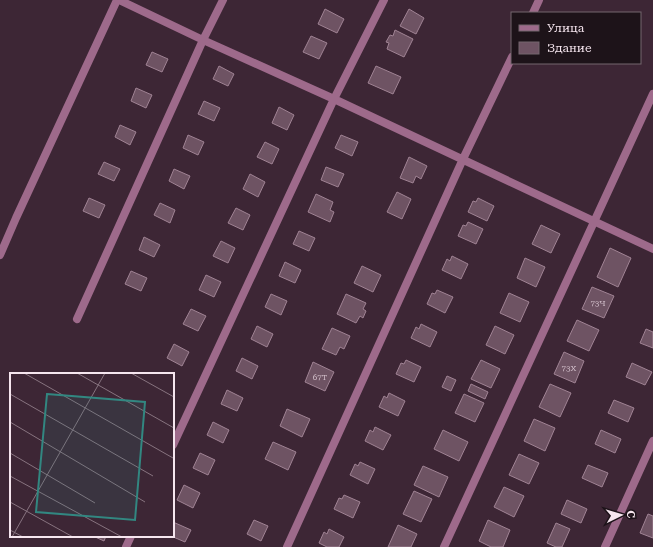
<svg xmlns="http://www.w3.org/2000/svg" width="653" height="547" viewBox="0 0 653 547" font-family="'Roboto Serif',serif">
  <rect width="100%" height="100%" fill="#3d2635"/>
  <path fill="#6e5363" stroke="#a08394" d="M325,9L344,19L337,33L318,24Z
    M409,9L424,18L416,34L400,26Z
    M395,30L413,39L404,57L387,49L389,43L386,42L390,35L393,36Z
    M311,36L327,43L319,59L303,52Z
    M152,52L168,59L162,72L146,65Z
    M219,66L234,74L228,86L213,79Z
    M376,66L401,77L393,94L368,83Z
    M136,88L152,95L146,108L131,101Z
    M204,101L220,108L214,121L198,114Z
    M279,107L294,115L287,130L272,123Z
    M120,125L136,132L130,145L115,137Z
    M188,135L204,142L198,155L183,148Z
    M341,135L358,142L352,156L335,148Z
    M265,142L279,149L272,164L257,157Z
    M409,157L427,166L421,179L416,176L413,183L400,178Z
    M104,162L120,169L114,181L98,174Z
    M326,167L344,174L338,187L321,180Z
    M174,169L190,176L184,189L169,181Z
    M250,174L265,182L258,197L243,189Z
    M397,192L411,199L402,219L387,212Z
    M316,194L333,202L330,210L334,212L330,222L308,212Z
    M89,198L105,205L99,218L83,211Z
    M478,198L494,206L487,221L468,212L473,201L476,202Z
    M160,203L175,210L170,223L154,215Z
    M236,208L250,215L243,230L228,223Z
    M468,222L483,229L476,244L458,236L463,225L466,226Z
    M541,225L560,234L551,253L532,244Z
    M299,231L315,238L309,251L293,244Z
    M144,237L160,245L154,257L139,250Z
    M221,241L235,248L228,263L213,256Z
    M610,248L631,258L618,287L597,277Z
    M452,256L468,264L461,279L442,270L447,259L450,261Z
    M525,258L545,267L536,287L517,278Z
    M285,262L301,270L295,283L279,276Z
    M362,266L381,275L373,292L354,283Z
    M131,271L147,278L141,291L125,284Z
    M206,275L221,282L214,297L199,290Z
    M592,287L614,296L604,318L582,309Z
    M437,290L453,297L445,313L427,304L432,293L435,294Z
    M509,293L529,302L520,322L500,313Z
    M271,294L287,301L281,315L265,307Z
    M346,294L366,303L363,309L366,311L363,318L360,316L356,323L337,314Z
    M191,309L206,316L198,331L183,324Z
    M577,320L599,330L589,351L567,341Z
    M421,324L437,332L430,347L411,338L416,327L419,329Z
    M257,326L273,334L267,347L251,339Z
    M495,326L514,335L505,354L486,345Z
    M332,328L350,336L344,349L340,347L336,355L322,349Z
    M646,329L653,332V348L640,343Z
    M174,344L189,352L182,366L167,358Z
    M564,352L584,361L575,383L554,374Z
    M242,358L258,366L252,379L236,371Z
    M406,360L421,367L414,382L396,374L401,363L404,364Z
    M481,360L500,369L491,388L471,379Z
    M313,362L334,372L325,391L305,382Z
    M632,363L652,372L645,385L626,377Z
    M447,376L456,380L451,391L442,387Z
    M471,384L488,392L485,399L468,391Z
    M550,384L571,393L560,417L539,407Z
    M227,390L243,398L237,411L221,404Z
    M389,393L405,401L398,416L379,407L384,396L387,398Z
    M464,394L484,403L475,422L455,413Z
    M614,400L634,408L628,422L608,413Z
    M287,409L310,419L302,437L280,426Z
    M534,419L555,428L545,451L524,441Z
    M213,422L229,430L223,443L207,435Z
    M375,427L391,435L383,450L365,441L370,430L373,432Z
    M443,430L468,442L459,461L434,449Z
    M601,430L621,439L615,453L595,444Z
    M273,442L296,452L288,470L265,459Z
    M200,453L215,460L208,475L193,468Z
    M519,454L539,463L529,484L509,475Z
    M360,462L375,469L368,484L350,475L355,464L358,466Z
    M588,465L608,473L602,487L582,478Z
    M423,466L448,477L439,497L414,485Z
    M184,485L200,493L193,508L177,500Z
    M504,487L524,496L514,517L494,507Z
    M414,491L432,499L421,522L403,514Z
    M344,495L360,502L353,518L334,509L339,498L342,499Z
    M567,500L587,509L581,523L561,514Z
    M648,514L653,516V538L640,533Z
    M254,520L268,526L261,541L247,534Z
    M488,520L510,530L503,547H491L479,541Z
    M173,522L191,530L185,542L171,536H173Z
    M556,523L570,529L562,547H556L547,543Z
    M398,525L417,534L411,547H388Z
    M329,529L344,537L339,547H327L319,543L324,532L327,534Z
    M93,536H106L104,541Z"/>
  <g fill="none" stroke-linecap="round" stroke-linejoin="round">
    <path stroke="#9e6a8b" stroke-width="8" d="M119,0L203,40L334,99L653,249
      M533,13L539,0
      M0,255L16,218L117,0
      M77,319L203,40L223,0
      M173,445L334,99L384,0
      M126,547L131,536
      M287,547L463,159L512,57
      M444,547L653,94
      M605,547L653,441"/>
  </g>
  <g text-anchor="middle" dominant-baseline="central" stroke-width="3" stroke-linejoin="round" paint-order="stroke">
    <g font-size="8" fill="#d4c1cc">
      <text x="598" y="303">73Ч</text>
      <text x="569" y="368">73Х</text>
      <text x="320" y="377">67Т</text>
    </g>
  </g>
  <g transform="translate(10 373)">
    <rect width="164" height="164" fill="#3d2635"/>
    <path fill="none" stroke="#87737f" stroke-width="1" d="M14,0L163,85M67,0L164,55M121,0L164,24M0,21L143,103M0,49L135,129M0,80L85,130M0,103L112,164M0,129L63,164M0,157L13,164M2,164L95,0"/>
    <path fill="#328781" fill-opacity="0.15" stroke="#328781" stroke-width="2" d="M37,21L135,29L125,147L26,139Z"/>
    <rect width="164" height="164" fill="none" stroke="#f6e6ef" stroke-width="2"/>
  </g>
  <rect x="511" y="12" width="130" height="52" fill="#1d1319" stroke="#74676f"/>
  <rect x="519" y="25" width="20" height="6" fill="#9e6a8b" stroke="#74676f"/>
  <text x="547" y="32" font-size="12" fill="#f6e6ef">Улица</text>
  <rect x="519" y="42" width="20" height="12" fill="#6e5363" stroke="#74676f"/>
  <text x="547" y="52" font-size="12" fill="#f6e6ef">Здание</text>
  <g transform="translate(621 515) rotate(85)" stroke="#1d1319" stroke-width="3" paint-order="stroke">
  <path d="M0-3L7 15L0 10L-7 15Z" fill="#f6e6ef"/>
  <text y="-6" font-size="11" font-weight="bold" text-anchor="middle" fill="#f6e6ef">С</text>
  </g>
</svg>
